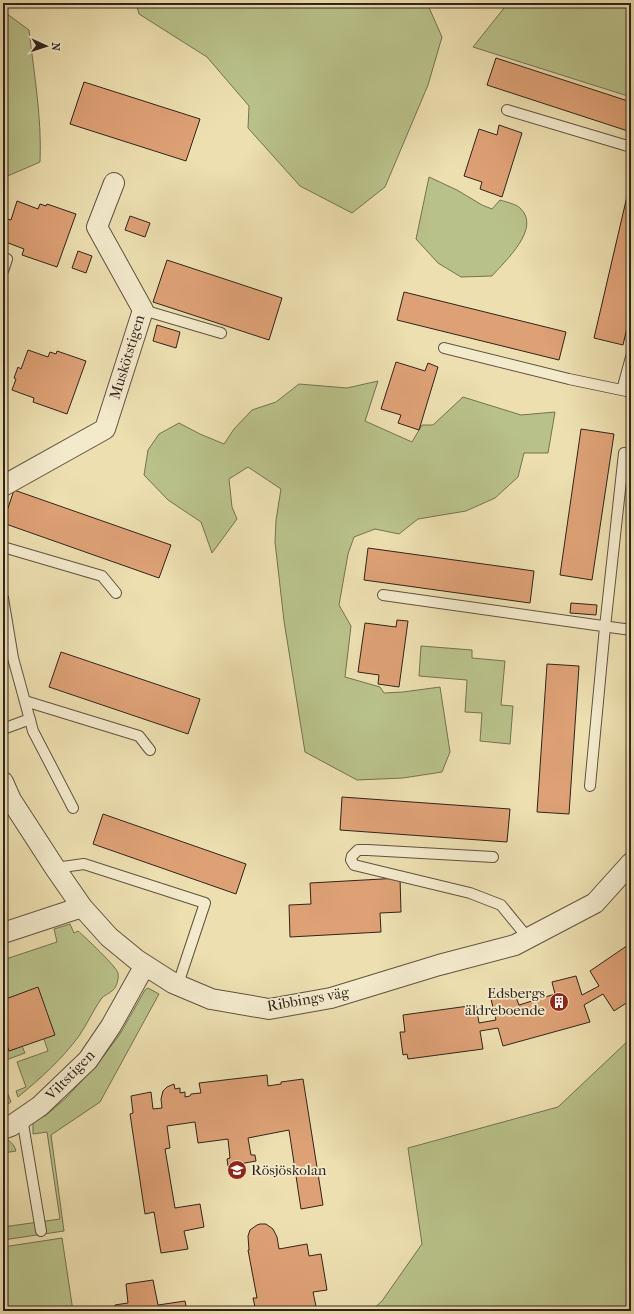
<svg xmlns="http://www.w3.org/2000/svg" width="634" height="1314" font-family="'IM FELL French Canon',serif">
<rect width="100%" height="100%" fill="#eddfb0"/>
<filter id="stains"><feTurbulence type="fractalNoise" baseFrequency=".005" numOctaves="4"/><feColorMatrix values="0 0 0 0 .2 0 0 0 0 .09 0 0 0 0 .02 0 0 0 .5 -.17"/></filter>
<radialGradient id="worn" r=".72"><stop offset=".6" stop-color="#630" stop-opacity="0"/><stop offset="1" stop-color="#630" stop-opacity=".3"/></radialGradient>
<!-- green -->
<path fill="#b9c18a" stroke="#747253" d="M136,3H427L442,37L428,85L385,187L352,213L300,186L248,128L249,106L207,57L139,14Z
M508,3H631V97L473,47Z
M3,11L29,30C34,74 42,118 40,162L3,178Z
M429,177L457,190L482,205L492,209L500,200C506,202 516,204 520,208C542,228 505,261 492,276L461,277L438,263L416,239Z
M378,381L365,421L412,442L422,425H433L463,397L521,415L555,412L548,453H524L518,477L495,498L466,511L418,519L399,534L375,529L354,537L348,554L339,605L351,626L345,677L380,687L384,693L403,692L440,687L450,752L442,772L403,778L357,780L305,752L284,621L275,542L276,520L281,489L248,467L229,479L232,507L237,519L212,553L201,522L168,500L144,475L148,450L159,434L179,423L200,434L224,444L234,429L252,410L276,402L299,384L347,388Z
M421,646L472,650V658L505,661L501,705L513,706L510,744L480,741L482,713L465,712L467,680L419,676Z
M70,924L74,933L78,931C85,937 116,966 118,973C119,978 117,987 113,990C109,994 104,995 101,999C93,1011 87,1024 79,1036C62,1059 40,1079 18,1097L16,1091L26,1087L17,1062L48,1051L44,1039L38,988L3,1000V960L57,942L54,929Z
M148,988L159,994L100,1102L51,1135L64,1231L3,1240V1227L60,1219L47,1132L33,1134V1123L36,1116H45L66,1098L103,1057L120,1034L145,990Z
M3,1034L9,1051L22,1046L25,1053L6,1060L3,1058Z
M631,1038V1311H371L382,1301L422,1244L408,1148L558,1107Z
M3,1081L11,1102L3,1107Z
M3,1139C10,1140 14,1144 16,1151L3,1153Z
M62,1238L73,1311H3V1247Z"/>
<!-- building -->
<path fill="#dea176" stroke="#30241c" d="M496,58L631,102V132L487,85Z
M84,82L200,119L186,161L70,124Z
M499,125L522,133L502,197L480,189L482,182L464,176L479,129L497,135Z
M628,192L631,193V310L623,345L594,338Z
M17,201L38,209L40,204L46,206L47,204L76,214L57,267L22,255L24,249L3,241L6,230L4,229L7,219L11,220Z
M130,216L150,223L145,237L125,230Z
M78,251L92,256L86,273L72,268Z
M167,260L282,298L269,340L153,302Z
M404,292L566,332L559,360L397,320Z
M157,325L180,332L176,348L153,341Z
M28,350L48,357L50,352L56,354L57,351L86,361L67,414L33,402L34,398L12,390L16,379L14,378L18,367L21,369Z
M396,362L425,371L428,363L438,367L419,430L398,423L401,415L381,409Z
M581,429L614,434L592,580L560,575Z
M14,490L171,545L159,578L3,523Z
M368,548L534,571L530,603L364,580Z
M571,603L597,605L596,615L570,613Z
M397,620L408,621L399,687L378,684L379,675L358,672L365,623L396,627Z
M61,652L200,699L188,734L49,687Z
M547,664L579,666L569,814L537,812Z
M342,797L510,809L507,842L340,830Z
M103,814L246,864L236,894L93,844Z
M400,878L401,912L380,913L381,932L290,937L289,905L311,904L310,883Z
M631,943V1000L614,1011L603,994L584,1005L590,1022L503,1046L498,1028L480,1031L483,1049L408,1059L407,1054L403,1055L400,1032H405L403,1015L476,1005L479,1023L496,1020L491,999L514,992L519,1005L555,994L552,982L576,976L582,995L599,986L590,971Z
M38,987L55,1035L9,1051L3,1034V1000Z
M267,1075L268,1086L281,1084V1082L303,1079L323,1205L301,1209L289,1130L248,1138L251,1155H255L256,1161L228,1166L227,1159L230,1158L228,1139L198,1143L195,1122L167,1126L170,1148L165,1149L175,1208L200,1204L204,1227L184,1231L188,1249L161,1253L154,1212L145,1214L130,1114L133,1113L131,1096L151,1092L153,1109L162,1108L161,1099L163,1091L167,1087L174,1084L175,1089L180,1088V1093L185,1092V1097L190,1096L191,1094L201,1093L199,1083Z
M260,1224H266L273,1229L277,1237L279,1249L307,1244L309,1256L321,1254L327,1290L313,1292L317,1311H256L253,1298H257L248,1250H249L248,1236L250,1230L257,1225Z
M153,1280L158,1305L185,1301L187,1311H116L115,1305L128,1303L126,1284Z"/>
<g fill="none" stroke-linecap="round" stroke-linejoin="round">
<!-- lane casing -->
<g stroke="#5f5341" stroke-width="12">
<path id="lane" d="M507,110L631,147
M3,271L7,259
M143,310L221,333
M444,348L569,379L631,392
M622,390L631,357
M3,547L102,576L116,593
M383,595L631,630
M3,598L13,658L33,731L73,808
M25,701L139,736L150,750
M3,729L30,719
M590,786L605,627L624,453
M493,857L368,850H358L352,856L351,860L354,865L470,893L501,905L528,938
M55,868L84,864L205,903L178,984
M22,1118L41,1231"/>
</g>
<!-- street casing -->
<g stroke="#5f5341" stroke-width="22">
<path id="street" d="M3,486L105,429L143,310L97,227L114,183
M3,782L11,800L55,868L82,907L109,937L137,960L173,983L211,999L269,1009L331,998L439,965L515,945L595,903L631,863
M3,933L82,907
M3,1129L11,1126L40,1106L88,1060L111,1026L145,965"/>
</g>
<!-- lane -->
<use href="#lane" stroke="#f3eacc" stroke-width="10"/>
<!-- street -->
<use href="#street" stroke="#f3eacc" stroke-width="20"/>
</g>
<!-- icons -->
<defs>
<g id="building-disc" transform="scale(1)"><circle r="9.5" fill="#8f2418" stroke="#f3eacc"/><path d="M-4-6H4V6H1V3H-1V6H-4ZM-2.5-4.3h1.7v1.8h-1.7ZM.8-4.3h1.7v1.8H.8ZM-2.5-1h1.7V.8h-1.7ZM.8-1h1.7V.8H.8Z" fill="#fff"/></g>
<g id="school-disc" transform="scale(1)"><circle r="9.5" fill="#8f2418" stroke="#f3eacc"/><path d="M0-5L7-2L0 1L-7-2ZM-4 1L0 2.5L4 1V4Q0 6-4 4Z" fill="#fff"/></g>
</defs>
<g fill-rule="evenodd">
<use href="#building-disc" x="559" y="1002"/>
<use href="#school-disc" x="237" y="1170"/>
</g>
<g text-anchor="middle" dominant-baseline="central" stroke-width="3.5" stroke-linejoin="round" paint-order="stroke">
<!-- street labels -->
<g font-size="15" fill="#30241c" stroke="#f3eacc">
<text transform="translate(127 357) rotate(-73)">Muskötstigen</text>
<text transform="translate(308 999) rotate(-10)">Ribbings väg</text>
<text transform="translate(70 1075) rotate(-46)">Viltstigen</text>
</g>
<!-- poi labels -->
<g font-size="15" fill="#30241c" stroke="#f3eacc" text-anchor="end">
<text x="545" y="993">Edsbergs<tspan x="545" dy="17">äldreboende</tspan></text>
<text x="251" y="1170" text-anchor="start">Rösjöskolan</text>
</g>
</g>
<!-- margin -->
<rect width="634" height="1314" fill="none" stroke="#eddfb0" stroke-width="16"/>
<rect x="4" y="4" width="626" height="1306" fill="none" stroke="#30241c" stroke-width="2"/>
<rect x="8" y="8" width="618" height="1298" fill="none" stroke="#30241c"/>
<!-- north arrow -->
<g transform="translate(46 46) rotate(93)" stroke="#f3eacc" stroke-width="3" paint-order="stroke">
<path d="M0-3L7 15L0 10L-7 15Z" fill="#30241c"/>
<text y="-6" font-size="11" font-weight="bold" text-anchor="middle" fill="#30241c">N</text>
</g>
<rect width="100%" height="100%" filter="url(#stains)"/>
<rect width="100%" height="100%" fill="url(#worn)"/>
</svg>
